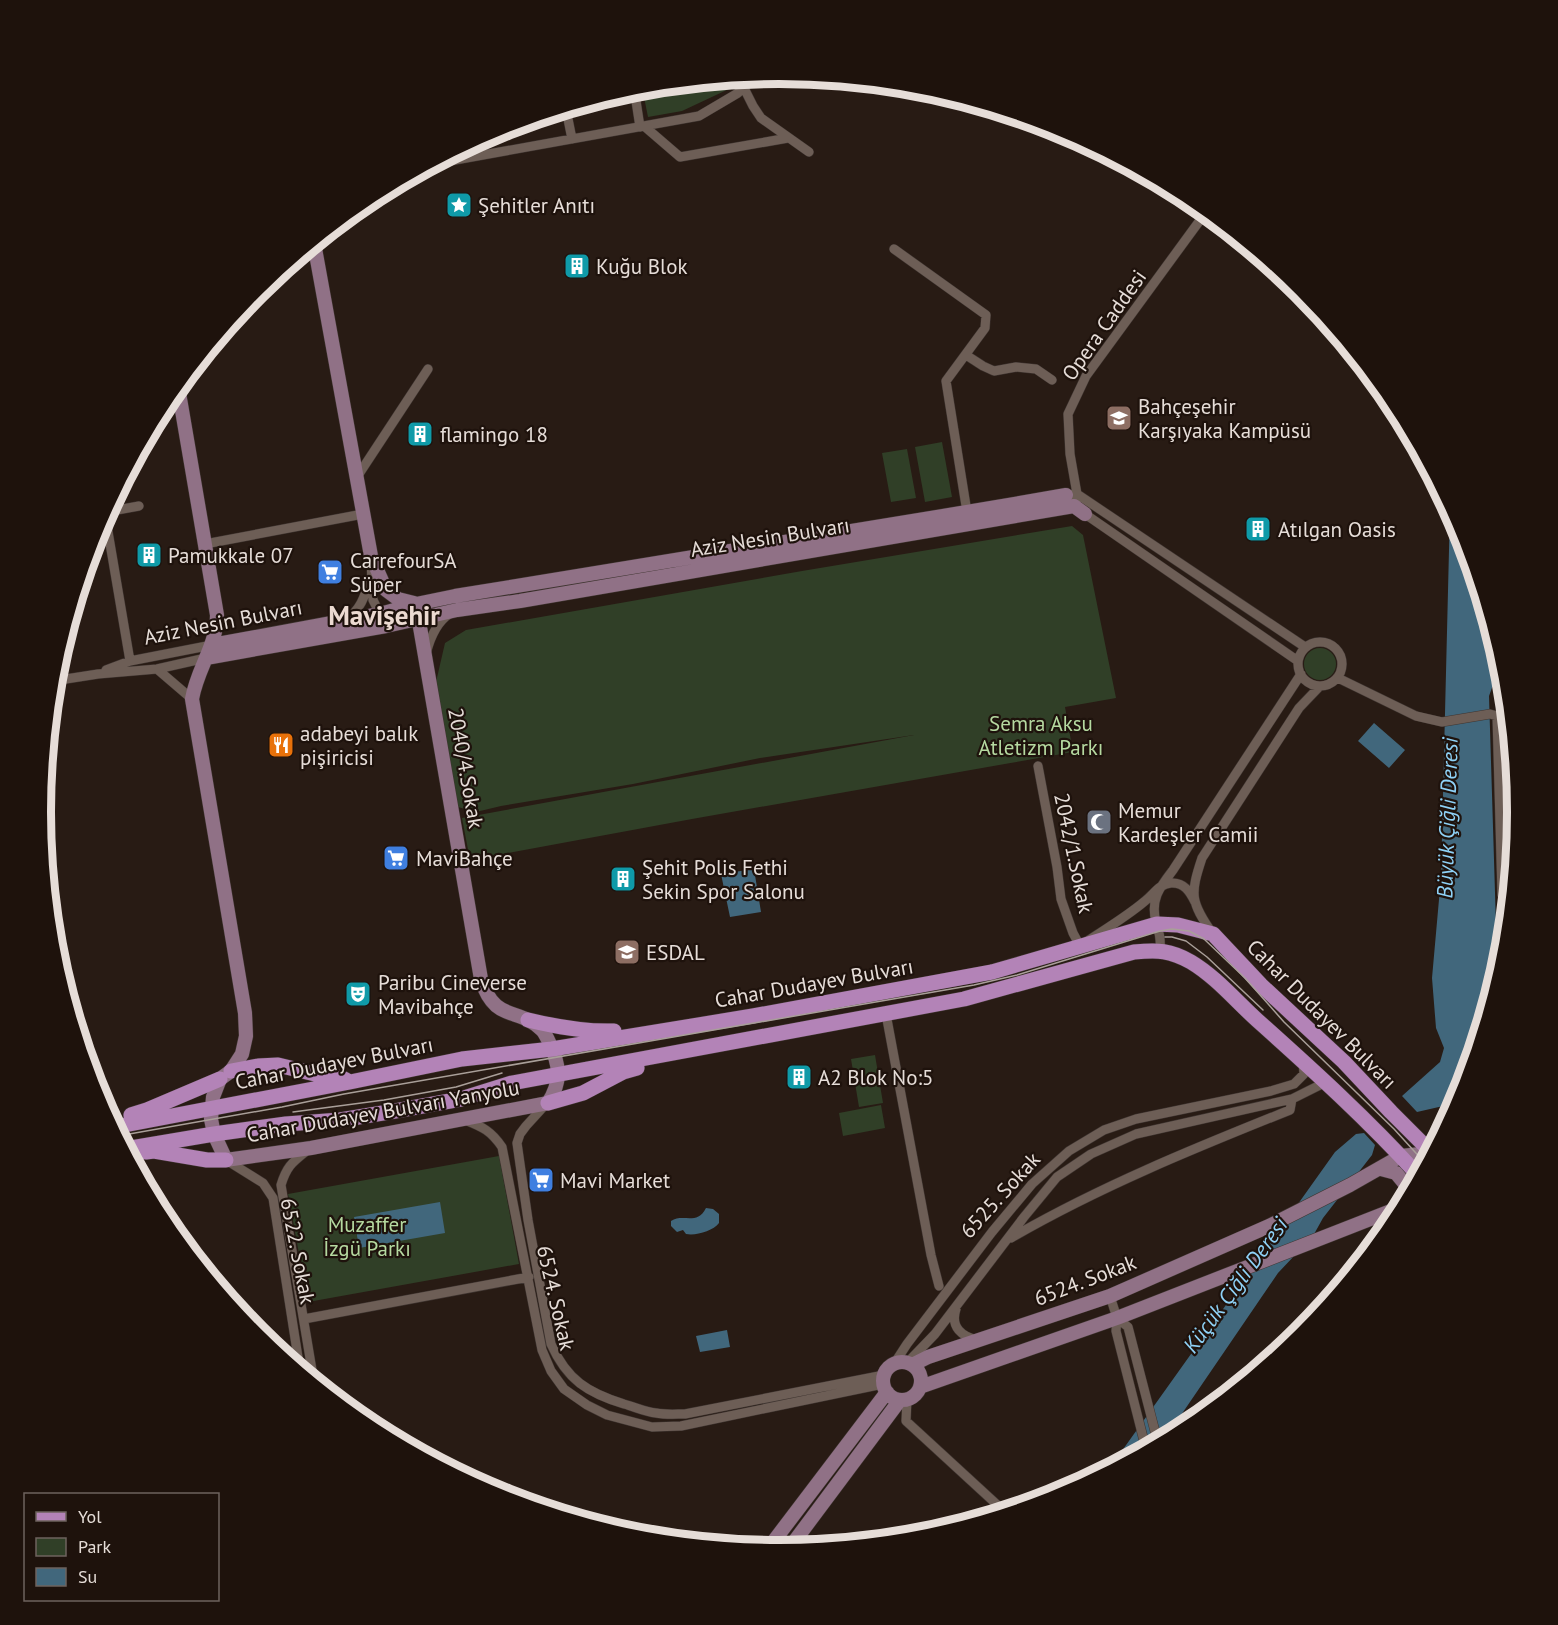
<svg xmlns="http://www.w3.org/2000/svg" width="1558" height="1625" font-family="'PT Sans',sans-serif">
<rect width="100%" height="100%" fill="#281b14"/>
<!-- green -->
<path fill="#303f27" d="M744,77L731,88L682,111L648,117L642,87Z
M942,442L952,497L925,502L915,447Z
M907,449L916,498L891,502L882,453Z
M1072,526L1083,535L1116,698L1065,707L1073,752L692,819L470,860L462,818L914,735L760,758L633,784L501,806L476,812L458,807L436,682L445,643L466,630L802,571Z
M1304 664a16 16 0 1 1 32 0a16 16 0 1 1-32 0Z
M875,1055L883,1103L859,1107L851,1059Z
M881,1105L885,1128L843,1136L839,1113Z
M499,1156L519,1264L308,1302L288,1194Z"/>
<!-- water -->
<path fill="#41677c" d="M1450,509L1461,530L1499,655L1498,671L1489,696L1497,958L1503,955L1461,1095L1456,1105L1452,1104L1417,1112L1402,1096L1440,1062L1444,1048L1436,1028L1432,978L1441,877Z
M1374,723L1405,750L1389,768L1358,741Z
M754,869L761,912L730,917L721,874Z
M1364,1133L1375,1145L1372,1155L1323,1218L1313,1236L1278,1273L1164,1440L1109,1469L1335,1152L1356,1134Z
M440,1202L445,1233L359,1248L354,1217Z
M706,1208L713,1209L719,1214V1223C713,1231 696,1236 686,1234L683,1230L677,1232L671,1226V1221C683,1213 697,1226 706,1208Z
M727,1330L730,1347L700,1352L696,1336Z"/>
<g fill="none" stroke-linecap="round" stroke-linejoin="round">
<!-- street casing -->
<g stroke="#3f3531" stroke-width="10">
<path id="street" d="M634,88L640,127
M744,88L753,106L761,118L809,152
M566,109L572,139
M644,126L680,157L788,138
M433,164L699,116L738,93L757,76
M894,249L986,315L985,328L946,381L967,512
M966,355L983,366L994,371L1016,367L1036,369L1052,380
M357,477L428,369
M1066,495L1077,494L1070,454L1068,414L1086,376L1206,212
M1076,500L1077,494L1305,647
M106,512L139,506
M105,514L130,661
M1085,514L1298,661
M205,544L363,514
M371,562L373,600L382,618
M346,619C360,611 365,596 369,581
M1298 664a22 22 0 1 1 44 0a22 22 0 1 1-44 0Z
M426,654C430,638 437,621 451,613
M157,669L192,699
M106,670L130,661L212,645
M1338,678L1416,716L1442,722L1490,714L1497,716L1508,713
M53,681L98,674L157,669L206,658
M1497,716L1502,895L1509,900
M1038,766L1057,867L1061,899L1073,933L1080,946C1102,931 1125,918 1145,901C1154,894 1159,884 1171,883C1184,882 1190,892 1195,902
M1213,934C1190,902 1190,894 1202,858L1299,708L1320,686
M1160,950C1161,939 1159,932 1156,922C1150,899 1160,887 1173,870L1301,674
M886,1014L931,1255L939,1286
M547,1103L526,1126L520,1134L517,1143L528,1220L551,1344C567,1380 588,1393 624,1404C635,1407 646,1412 656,1413C666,1415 676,1414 685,1414L884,1375
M465,1120C483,1127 491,1131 502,1147L542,1350L551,1371L564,1389L587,1405L607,1415L652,1427L681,1426L883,1384
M309,1149C293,1162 287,1165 281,1185L314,1382
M226,1160L263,1183L273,1198L300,1370
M1011,1238C1099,1187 1195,1148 1290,1110L1292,1099
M1110,1296L1117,1318L1116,1331L1146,1449
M956,1309C950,1327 962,1337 978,1340
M1117,1318L1128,1327L1158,1443
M304,1319L529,1277
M907,1363L935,1334L1024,1217L1057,1177L1091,1154L1136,1134L1292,1099L1326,1082
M894,1364L907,1344L992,1232L1032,1184L1069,1151L1104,1130L1136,1119L1271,1091L1294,1084L1304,1074L1303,1062
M907,1399L906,1421L1005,1512"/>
</g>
<!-- secondary casing -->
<g stroke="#3f3531" stroke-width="15">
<path id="secondary" d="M314,243L371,556L386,590L398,599L414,603
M178,387L217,615C217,645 197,669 192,699L245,1013L246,1036L242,1054L231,1071L220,1079L213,1097L211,1119L214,1134L226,1160L311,1148L548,1103C562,1081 560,1065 549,1042C547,1038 545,1033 542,1030C518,1006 495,1024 481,979L416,604
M212,645L380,614L416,604L455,596L967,512L1066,495
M206,658L386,626L457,610L520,601L1074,506L1085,514
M1381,1169L1396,1173L1410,1190
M883 1381a19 19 0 1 1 38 0a19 19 0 1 1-38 0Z
M912,1365L928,1357L1110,1296L1269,1226L1350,1185L1401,1156L1430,1153
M920,1387L1117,1318L1401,1207
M767,1550L887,1392
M788,1550L900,1400"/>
</g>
<!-- primary casing -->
<g stroke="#3f3531" stroke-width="16">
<path id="primary" d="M528,1020C557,1027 584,1032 614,1031
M231,1071L258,1066L278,1065L315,1074L342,1078L346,1080
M548,1103L583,1093L623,1072L637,1068
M131,1115L147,1110L220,1079
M114,1127L350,1082L462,1059L552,1049L753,1016L992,972L1157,924L1178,925L1213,934L1261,985L1344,1062L1391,1112L1431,1152
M125,1149L214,1134L286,1124L340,1120L395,1111L461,1099L512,1083L964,999L1134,952C1158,950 1170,950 1191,962C1216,977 1236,1001 1257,1020C1313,1070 1368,1120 1418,1175
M146,1152L154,1151L207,1160H226"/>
</g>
<!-- street -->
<use href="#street" stroke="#6d5e56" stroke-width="9"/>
<!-- secondary -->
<use href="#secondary" stroke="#907186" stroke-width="14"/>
<!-- primary -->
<use href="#primary" stroke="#b383b7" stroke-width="15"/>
<!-- tram -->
<path stroke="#a99f99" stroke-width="1.5" d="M1165,937H1172L1186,941L1207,957L1263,1010
M293,1112L384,1100L456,1087L502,1073
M118,1136L282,1107L344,1094L974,985L1017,975L1160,931L1172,929L1189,931L1204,939L1245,978L1284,1022L1394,1129L1425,1163"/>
</g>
<!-- icons -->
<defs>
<g id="sight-square" transform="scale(1.35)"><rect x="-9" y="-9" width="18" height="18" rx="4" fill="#0f9aa8" stroke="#1e120c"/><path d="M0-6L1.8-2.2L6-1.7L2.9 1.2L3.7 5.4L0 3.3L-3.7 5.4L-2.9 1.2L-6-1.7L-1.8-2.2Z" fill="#fff"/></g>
<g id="building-square" transform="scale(1.35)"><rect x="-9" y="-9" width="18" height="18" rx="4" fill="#0f9aa8" stroke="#1e120c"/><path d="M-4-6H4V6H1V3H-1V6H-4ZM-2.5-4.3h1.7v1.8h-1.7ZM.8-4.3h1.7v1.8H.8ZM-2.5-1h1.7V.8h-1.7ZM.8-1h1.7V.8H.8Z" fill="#fff"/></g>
<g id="school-square" transform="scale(1.35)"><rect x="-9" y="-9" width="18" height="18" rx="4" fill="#8d6e63" stroke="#1e120c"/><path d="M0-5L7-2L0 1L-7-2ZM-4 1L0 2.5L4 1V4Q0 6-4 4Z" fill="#fff"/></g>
<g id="supermarket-square" transform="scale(1.35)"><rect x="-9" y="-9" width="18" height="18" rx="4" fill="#3f7fe0" stroke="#1e120c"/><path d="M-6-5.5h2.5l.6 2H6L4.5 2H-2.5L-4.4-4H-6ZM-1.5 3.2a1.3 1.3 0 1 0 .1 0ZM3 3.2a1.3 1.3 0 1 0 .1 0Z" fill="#fff"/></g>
<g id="restaurant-square" transform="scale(1.35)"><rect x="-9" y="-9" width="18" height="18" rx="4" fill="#e8710a" stroke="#1e120c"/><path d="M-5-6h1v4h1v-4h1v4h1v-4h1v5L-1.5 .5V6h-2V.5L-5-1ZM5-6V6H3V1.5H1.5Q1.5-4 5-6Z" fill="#fff"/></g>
<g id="mosque-square" transform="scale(1.35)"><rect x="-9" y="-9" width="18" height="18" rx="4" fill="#6b7280" stroke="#1e120c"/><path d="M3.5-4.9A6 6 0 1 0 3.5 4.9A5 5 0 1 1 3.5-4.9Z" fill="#fff"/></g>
<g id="theatre-square" transform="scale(1.35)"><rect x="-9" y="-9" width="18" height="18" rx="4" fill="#0f9aa8" stroke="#1e120c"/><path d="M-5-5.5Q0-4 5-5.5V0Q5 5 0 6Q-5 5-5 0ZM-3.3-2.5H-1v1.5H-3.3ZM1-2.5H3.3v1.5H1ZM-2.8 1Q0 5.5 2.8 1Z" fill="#fff"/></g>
</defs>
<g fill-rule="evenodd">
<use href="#sight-square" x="459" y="205"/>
<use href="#building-square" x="577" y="266"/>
<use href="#school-square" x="1119" y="418"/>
<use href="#building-square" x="420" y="434"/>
<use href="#building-square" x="1258" y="529"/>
<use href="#building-square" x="149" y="555"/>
<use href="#supermarket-square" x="330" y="572"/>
<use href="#restaurant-square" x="281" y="745"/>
<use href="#mosque-square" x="1099" y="822"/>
<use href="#supermarket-square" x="396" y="858"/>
<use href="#building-square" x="623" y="879"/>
<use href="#school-square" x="627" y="952"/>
<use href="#theatre-square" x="358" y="994"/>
<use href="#building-square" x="799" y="1077"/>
<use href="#supermarket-square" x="541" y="1180"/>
</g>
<g text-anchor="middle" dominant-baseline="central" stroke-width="4.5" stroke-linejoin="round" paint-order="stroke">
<!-- poi labels -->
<g font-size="21" fill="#e6ddd8" stroke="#1e120c" text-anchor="start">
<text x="478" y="205">Şehitler Anıtı</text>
<text x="596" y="266">Kuğu Blok</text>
<text x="1138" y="406">Bahçeşehir<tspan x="1138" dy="24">Karşıyaka Kampüsü</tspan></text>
<text x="440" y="434">flamingo 18</text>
<text x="1278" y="529">Atılgan Oasis</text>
<text x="168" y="555">Pamukkale 07</text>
<text x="350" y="560">CarrefourSA<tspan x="350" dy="24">Süper</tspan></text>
<text x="300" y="733">adabeyi balık<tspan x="300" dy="24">pişiricisi</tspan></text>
<text x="1118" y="810">Memur<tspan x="1118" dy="24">Kardeşler Camii</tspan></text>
<text x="416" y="858">MaviBahçe</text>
<text x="642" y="867">Şehit Polis Fethi<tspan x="642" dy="24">Sekin Spor Salonu</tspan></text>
<text x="646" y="952">ESDAL</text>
<text x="378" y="982">Paribu Cineverse<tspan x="378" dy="24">Mavibahçe</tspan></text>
<text x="818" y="1077">A2 Blok No:5</text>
<text x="560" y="1180">Mavi Market</text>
</g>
<!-- street labels -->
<g font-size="21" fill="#e6ddd8" stroke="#1e120c">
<text transform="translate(1104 325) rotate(-55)">Opera Caddesi</text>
<text transform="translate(770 537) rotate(-9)">Aziz Nesin Bulvarı</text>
<text transform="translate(223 622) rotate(-11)">Aziz Nesin Bulvarı</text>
<text transform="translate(466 768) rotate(80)">2040/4.Sokak</text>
<text transform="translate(1074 853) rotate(78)">2042/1.Sokak</text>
<text transform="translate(814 983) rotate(-10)">Cahar Dudayev Bulvarı</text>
<text transform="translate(1322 1014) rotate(45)">Cahar Dudayev Bulvarı</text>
<text transform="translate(334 1063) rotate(-11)">Cahar Dudayev Bulvarı</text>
<text transform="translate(383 1111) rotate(-10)">Cahar Dudayev Bulvarı Yanyolu</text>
<text transform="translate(1000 1195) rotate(-48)">6525. Sokak</text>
<text transform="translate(298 1251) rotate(79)">6522. Sokak</text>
<text transform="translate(1085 1280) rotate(-21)">6524. Sokak</text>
<text transform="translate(556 1298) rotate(77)">6524. Sokak</text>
</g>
<!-- park labels -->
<g font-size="21" fill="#b5d9a0" stroke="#1e120c">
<text x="1041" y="723">Semra Aksu<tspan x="1041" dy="24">Atletizm Parkı</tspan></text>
<text x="367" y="1224">Muzaffer<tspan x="367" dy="24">İzgü Parkı</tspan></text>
</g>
<!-- water labels -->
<g font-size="22" font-style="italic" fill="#8fd2f7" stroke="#1e120c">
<text transform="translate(1447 818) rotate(-88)">Büyük Çiğli Deresi</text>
<text transform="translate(1235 1285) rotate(-54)">Küçük Çiğli Deresi</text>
</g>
<!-- district labels -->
<g font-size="27" font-weight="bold" fill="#ecdad1" stroke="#1e120c">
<text x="384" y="615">Mavişehir</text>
</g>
</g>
<!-- crop -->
<path d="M0 0H1558V1625H0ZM51 812a728 728 0 1 1 1456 0a728 728 0 1 1-1456 0Z" fill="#1e120c" fill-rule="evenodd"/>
<path fill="none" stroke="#e6ddd8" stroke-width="8" d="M51 812a728 728 0 1 1 1456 0a728 728 0 1 1-1456 0Z"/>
<!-- legend -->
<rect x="24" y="1493" width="195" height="108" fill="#1e120c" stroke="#6e635e" stroke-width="1.5"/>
<rect x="36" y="1512" width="30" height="9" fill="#b383b7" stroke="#6e635e" stroke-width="1.5"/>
<text x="78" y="1523" font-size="18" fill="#e6ddd8">Yol</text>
<rect x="36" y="1538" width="30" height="18" fill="#303f27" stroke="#6e635e" stroke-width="1.5"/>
<text x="78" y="1553" font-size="18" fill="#e6ddd8">Park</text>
<rect x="36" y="1568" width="30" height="18" fill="#41677c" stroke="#6e635e" stroke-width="1.5"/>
<text x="78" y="1583" font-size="18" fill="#e6ddd8">Su</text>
</svg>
